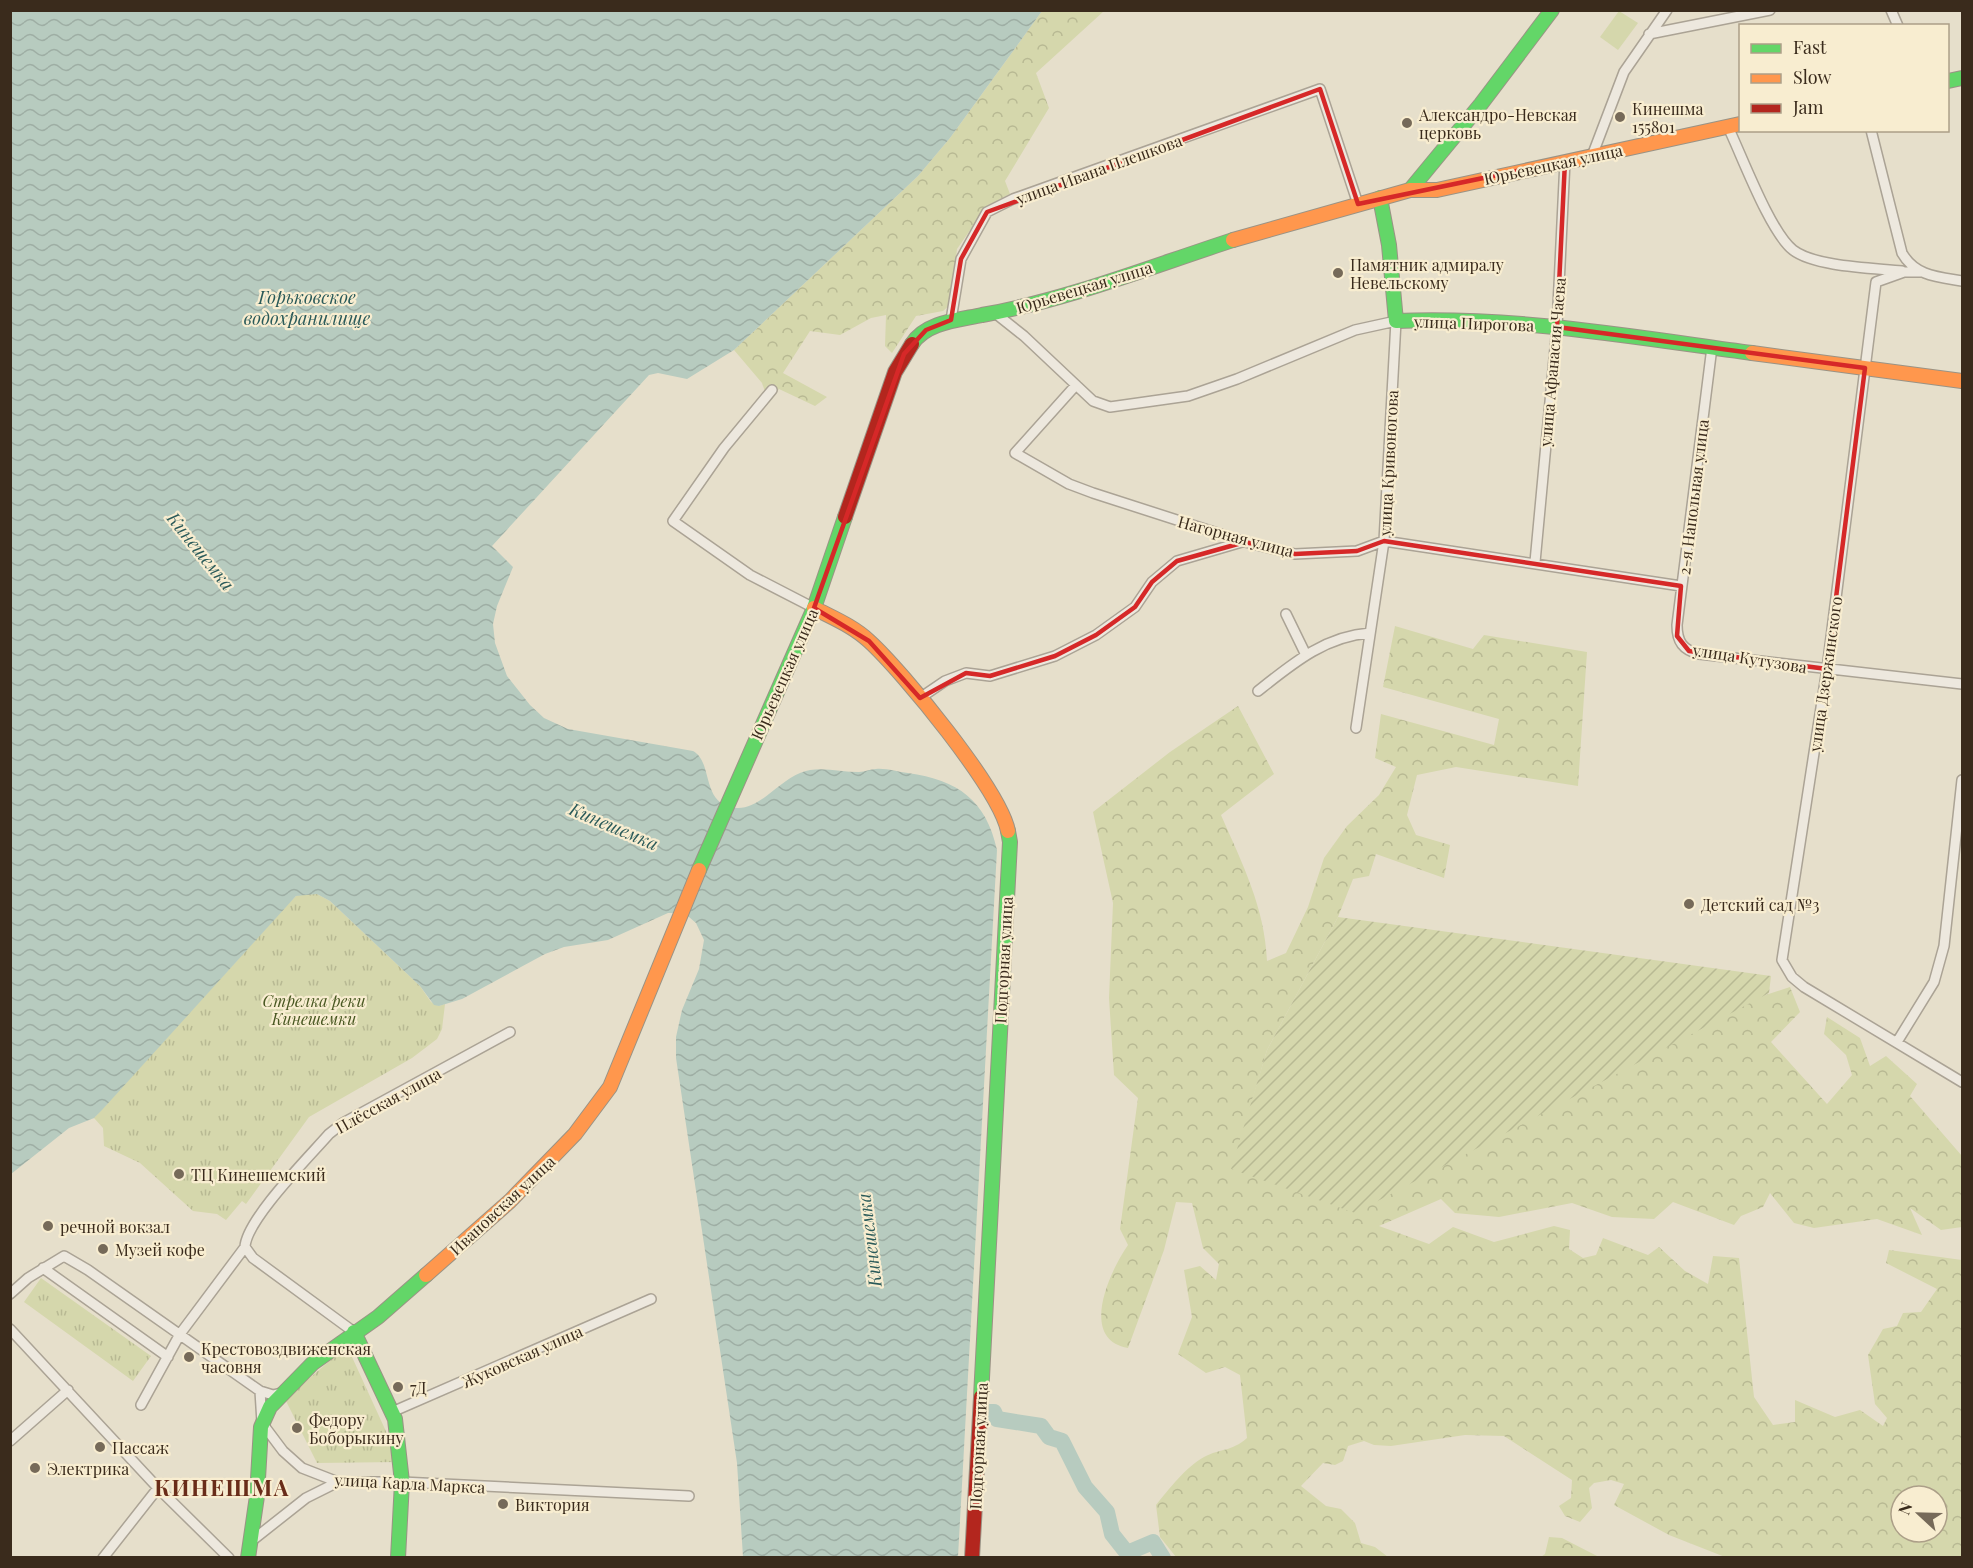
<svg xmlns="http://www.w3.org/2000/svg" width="1973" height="1568" font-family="'Playfair Display',serif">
<defs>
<pattern id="forest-crowns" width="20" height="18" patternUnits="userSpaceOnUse" patternTransform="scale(1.5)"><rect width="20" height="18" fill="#d5d7ac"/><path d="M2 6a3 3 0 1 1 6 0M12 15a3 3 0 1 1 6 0" fill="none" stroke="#b8b993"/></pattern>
<pattern id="park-tufts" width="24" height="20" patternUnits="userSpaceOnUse" patternTransform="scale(1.5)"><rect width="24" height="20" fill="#d5d7ac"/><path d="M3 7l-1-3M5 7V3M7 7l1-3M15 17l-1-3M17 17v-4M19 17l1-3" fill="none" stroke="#b8b993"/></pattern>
<pattern id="garden-furrows" width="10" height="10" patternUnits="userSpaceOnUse" patternTransform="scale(1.5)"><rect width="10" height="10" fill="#d5d7ac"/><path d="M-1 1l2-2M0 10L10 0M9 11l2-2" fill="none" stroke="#b8b993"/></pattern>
<pattern id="water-waves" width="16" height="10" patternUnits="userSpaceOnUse" patternTransform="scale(1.5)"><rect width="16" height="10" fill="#b7cbbf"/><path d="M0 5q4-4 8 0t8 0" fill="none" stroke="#9eaea4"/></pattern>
</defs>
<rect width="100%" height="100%" fill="#e6dfcb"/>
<!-- grass -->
<path fill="#d5d7ac" d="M1619,11L1638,23L1618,50L1600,37Z"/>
<!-- forest -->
<path fill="url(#forest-crowns)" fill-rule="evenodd" d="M1042,11H1104L1036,73L1049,108L1005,181L1010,194L987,206L957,249L951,304L943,311L916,316L892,353L885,346L886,315L871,318L840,335L810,331L783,373L827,397L815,406L779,389L769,403L762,383L734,350L918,176L950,138Z
M1395,626L1473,649L1484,635L1587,652L1578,786L1456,767L1417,775L1407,815L1416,835L1450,845L1444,878L1376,854L1369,876L1353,879L1338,917L1267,1050L1232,1169L1790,987L1800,1012L1771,1042L1827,1104L1852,1075L1846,1055L1824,1034L1827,1017L1860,1038L1870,1066L1886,1056L1917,1084L1910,1096L1962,1156V1227L1941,1230L1910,1208L1922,1235L1877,1219L1814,1228L1794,1223L1770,1193L1763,1207L1741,1216L1734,1225L1673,1202L1654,1219L1612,1217L1572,1203L1499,1217L1455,1213L1441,1199L1379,1226L1429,1244L1453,1227L1494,1242L1554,1226L1570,1230L1569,1249L1583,1258L1596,1255L1603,1238L1648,1255L1659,1247L1685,1271L1708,1284L1713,1256L1739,1258L1754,1397L1773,1425L1795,1422V1400L1835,1417L1860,1410L1883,1426L1887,1418L1875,1404L1868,1355L1883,1329L1897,1326L1903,1313L1921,1312L1937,1289L1886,1263L1889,1250L1962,1260V1557H1725L1669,1535L1614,1505L1624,1484L1611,1480L1594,1483L1589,1488L1592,1508L1580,1522L1565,1516L1559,1506L1571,1498L1572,1480L1504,1436L1465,1435L1391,1446L1374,1445L1364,1441L1348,1446L1343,1461L1335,1465L1323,1463L1301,1486L1326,1506L1341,1509L1355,1523L1361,1543L1375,1547L1388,1557H1176L1160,1537L1156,1505C1169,1489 1186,1467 1204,1457C1221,1448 1231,1452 1247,1438L1240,1375L1225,1367L1206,1373L1178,1354L1192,1317L1184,1270L1200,1266L1216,1280L1219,1264L1203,1248L1192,1203L1176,1202L1164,1250L1128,1348C1078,1339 1110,1271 1128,1245L1120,1229L1138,1098L1114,1075L1109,998L1113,903L1093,812L1170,752L1238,706L1274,774L1221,815C1242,863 1265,908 1267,961L1286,953L1308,907L1324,858L1347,826L1379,795L1396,767L1375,758L1381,714L1494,745L1499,719L1383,687ZM1901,1496H1937V1532H1901Z
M1549,1537L1562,1538L1599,1557H1541L1545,1554Z"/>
<!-- park -->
<path fill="url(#park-tufts)" d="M306,893L317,894L330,901L420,986L431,1002L439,1006L445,1004L442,1029L437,1039L412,1058L309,1117L246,1204L242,1201L226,1220L217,1214L193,1211L140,1163L104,1146L103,1128L94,1118L289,903L296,896Z
M41,1278L151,1356L133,1381L24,1302Z
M347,1346L400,1462L317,1463L285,1399Z"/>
<!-- garden -->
<path fill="url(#garden-furrows)" d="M1338,917L1771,976L1769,993L1355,1213L1231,1169L1267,1050Z"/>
<!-- water -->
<path fill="url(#water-waves)" d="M11,11H1042L950,138L918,176L734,350L687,379L658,373L649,375L492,546L513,567L497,606L493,624L495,643L507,676L530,705L544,718L568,729L693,751C714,762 700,806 737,808C760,809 779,781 800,773C818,765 839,772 859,772C865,772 870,769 876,769C886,768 898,772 908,773C958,780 986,800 997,850L958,1557H743L737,1463L676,1058V1037L682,1010L699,969L704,940L696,923L689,917L678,913H668L608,940L564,947L545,954L462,999L439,1006L434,1005L420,986L330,901L317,894L296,896L102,1110L94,1118L69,1128L11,1174Z"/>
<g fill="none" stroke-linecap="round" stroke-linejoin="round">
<!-- river -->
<path stroke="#b7cbbf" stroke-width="16" d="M988,1412H994L997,1419L1041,1426L1049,1437L1062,1441L1085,1487L1107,1512L1112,1534L1127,1553L1153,1542L1163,1558"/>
<!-- street casing -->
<g stroke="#aba395" stroke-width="12">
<path id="street" d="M1891,10L1898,26
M1649,34L1770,10
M1728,127C1742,156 1770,232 1793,250C1815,267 1874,268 1902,271
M1871,130L1902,253C1915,276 1938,277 1962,281
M1592,156L1624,72L1667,10
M1920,272H1904L1876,282L1827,669L1782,960L1792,977L1804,987L1962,1082
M995,313L1024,336L1093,401L1110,407L1188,396L1237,379L1355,330L1396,321L1384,541L1356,728
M951,320L961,259L987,212L1013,199L1320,89L1358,204
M1712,347L1677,625C1677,642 1683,650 1699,654L1962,684
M1076,385L1015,453L1069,484L1093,493L1245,542L1295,554L1357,551L1384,541L1681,586
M772,390L724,448L673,521L750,575L814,608
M1535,562L1557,327L1565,161
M1286,614L1305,653
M1258,691C1292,664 1325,636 1370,633
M920,698L945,681L966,673L990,676L1055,656L1096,635L1135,607L1152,582L1177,561L1242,542
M1897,1042L1934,982L1944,946L1962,780
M245,1247C246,1220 309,1157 329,1134L343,1123L510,1032
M245,1247L253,1258L354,1332
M43,1268L168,1357
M10,1294L28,1278L64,1256L88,1270L260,1391L273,1395L281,1393
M10,1329L158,1488L229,1558
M260,1391L262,1423L283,1451L302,1468L338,1482H402L689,1496
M141,1405L180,1334L245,1247
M392,1412L651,1299
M10,1441L68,1390
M249,1543L306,1498L338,1482
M103,1558L158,1488"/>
</g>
<!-- fast casing -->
<g stroke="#9a9385" stroke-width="16">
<path id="fast" d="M1948,81L1962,78
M1410,190L1481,104L1552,10
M1380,198L1389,245L1396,321C1516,316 1634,337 1752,353
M912,344C926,322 959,320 982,315C1067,300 1150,267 1233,240
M699,870L814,608L845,517
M354,1332L395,1419L402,1482L398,1558
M981,1397L1010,842L1008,831
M248,1558L257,1496L261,1427L270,1407L313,1363L378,1317L426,1275"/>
</g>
<!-- slow casing -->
<g stroke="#9a9385" stroke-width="16">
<path id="slow" d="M1233,240L1410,190H1437L1740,124
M1752,353L1962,381
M814,608C833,618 853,626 869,641C903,672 1000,790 1008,831
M426,1275L510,1201L575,1134L610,1087L699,870"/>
</g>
<!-- jam casing -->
<g stroke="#9a9385" stroke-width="16">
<path id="jam" d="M845,517L895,372L912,344
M972,1558L981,1397"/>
</g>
<!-- street -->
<use href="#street" stroke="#ede8de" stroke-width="9"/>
<!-- fast -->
<use href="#fast" stroke="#63d668" stroke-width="14"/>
<!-- slow -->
<use href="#slow" stroke="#ff974d" stroke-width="14"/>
<!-- jam -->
<use href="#jam" stroke="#b3261e" stroke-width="14"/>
</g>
<!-- marked area -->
<path fill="none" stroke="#d62828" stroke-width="4.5" stroke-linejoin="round" d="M1320,89L1358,204L1565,161L1557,327L1865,368L1827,669L1689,651L1677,636L1681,586L1384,541L1357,551L1295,554L1245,542L1177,561L1152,582L1135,607L1096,635L1055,656L990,676L966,673L920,698L869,641L814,608L904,354L926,330L951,320L961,259L987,212Z"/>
<!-- markers -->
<g fill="#766a59" stroke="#f8edd0" stroke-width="2">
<circle cx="1620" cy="117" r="6"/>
<circle cx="1407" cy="123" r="6"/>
<circle cx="1338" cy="273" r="6"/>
<circle cx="1689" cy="904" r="6"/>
<circle cx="179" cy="1174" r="6"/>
<circle cx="48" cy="1226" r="6"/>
<circle cx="103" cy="1249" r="6"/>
<circle cx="189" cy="1357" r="6"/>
<circle cx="398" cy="1387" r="6"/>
<circle cx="297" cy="1428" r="6"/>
<circle cx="100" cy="1447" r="6"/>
<circle cx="35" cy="1468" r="6"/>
<circle cx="503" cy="1504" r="6"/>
</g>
<g text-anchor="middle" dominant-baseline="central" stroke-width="4.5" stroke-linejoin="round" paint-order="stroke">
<!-- poi labels -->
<g font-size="16" fill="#3a2b1c" stroke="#f8edd0" text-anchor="start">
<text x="1632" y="108">Кинешма<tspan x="1632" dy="18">155801</tspan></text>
<text x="1419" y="114">Александро-Невская<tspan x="1419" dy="18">церковь</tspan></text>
<text x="1350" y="264">Памятник адмиралу<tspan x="1350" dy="18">Невельскому</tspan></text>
<text x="1701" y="904">Детский сад №3</text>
<text x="191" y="1174">ТЦ Кинешемский</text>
<text x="60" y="1226">речной вокзал</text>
<text x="115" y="1249">Музей кофе</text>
<text x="201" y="1348">Крестовоздвиженская<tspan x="201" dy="18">часовня</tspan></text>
<text x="410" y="1387">7Д</text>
<text x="309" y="1419">Федору<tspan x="309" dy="18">Боборыкину</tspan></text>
<text x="112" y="1447">Пассаж</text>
<text x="47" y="1468">Электрика</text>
<text x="515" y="1504">Виктория</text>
</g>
<!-- street labels -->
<g font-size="16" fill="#3a2b1c" stroke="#f8edd0">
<text transform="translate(1553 164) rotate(-12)">Юрьевецкая улица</text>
<text transform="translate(1099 169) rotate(-20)">улица Ивана Плешкова</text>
<text transform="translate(1084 287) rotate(-17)">Юрьевецкая улица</text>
<text transform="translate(1474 323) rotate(2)">улица Пирогова</text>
<text transform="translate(1552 362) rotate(-85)">улица Афанасия Чаева</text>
<text transform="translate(1388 463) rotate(-87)">улица Кривоногова</text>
<text transform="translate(1693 497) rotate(-83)">2-я Напольная улица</text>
<text transform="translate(1236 536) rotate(15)">Нагорная улица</text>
<text transform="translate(1750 658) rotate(9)">улица Кутузова</text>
<text transform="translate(784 674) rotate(-66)">Юрьевецкая улица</text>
<text transform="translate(1825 674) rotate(-82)">улица Дзержинского</text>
<text transform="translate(1003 960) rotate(-87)">Подгорная улица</text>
<text transform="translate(388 1100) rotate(-29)">Плёсская улица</text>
<text transform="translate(502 1205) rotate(-43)">Ивановская улица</text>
<text transform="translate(522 1356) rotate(-24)">Жуковская улица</text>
<text transform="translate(978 1446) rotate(-87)">Подгорная улица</text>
<text transform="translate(410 1483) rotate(3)">улица Карла Маркса</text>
</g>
<!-- park labels -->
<g font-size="16" font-style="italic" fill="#485721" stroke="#f8edd0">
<text x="314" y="1000">Стрелка реки<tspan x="314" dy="18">Кинешемки</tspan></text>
</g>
<!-- water labels -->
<g font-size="18" font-style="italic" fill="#2a5a59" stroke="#f8edd0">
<text x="307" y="297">Горьковское<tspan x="307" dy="21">водохранилище</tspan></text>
<text transform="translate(201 551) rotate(51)">Кинешемка</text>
<text transform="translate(614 826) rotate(23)">Кинешемка</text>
<text transform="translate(869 1240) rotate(-97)">Кинешемка</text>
</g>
<!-- district labels -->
<g font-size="22" font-weight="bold" letter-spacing="1.5" fill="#692c19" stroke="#f8edd0">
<text x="222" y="1487">КИНЕШМА</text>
</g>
</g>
<!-- border -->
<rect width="1973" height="1568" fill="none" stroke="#3a2b1c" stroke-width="24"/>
<!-- legend -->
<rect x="1739" y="24" width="210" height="108" fill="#f8edd0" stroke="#ac9f88" stroke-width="1.5"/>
<rect x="1751" y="44" width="30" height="9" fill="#63d668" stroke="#ac9f88" stroke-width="1.5"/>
<text x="1793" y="54" font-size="18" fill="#3a2b1c">Fast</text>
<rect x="1751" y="74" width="30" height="9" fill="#ff974d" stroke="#ac9f88" stroke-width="1.5"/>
<text x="1793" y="84" font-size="18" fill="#3a2b1c">Slow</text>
<rect x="1751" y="104" width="30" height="9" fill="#b3261e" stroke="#ac9f88" stroke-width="1.5"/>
<text x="1793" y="114" font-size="18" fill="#3a2b1c">Jam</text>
<!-- north arrow -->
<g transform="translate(1919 1514) rotate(292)"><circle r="28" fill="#f8edd0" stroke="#ac9f88" stroke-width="1.5"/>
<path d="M0-4.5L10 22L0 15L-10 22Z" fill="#766a59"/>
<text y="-9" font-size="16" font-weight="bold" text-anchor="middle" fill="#3a2b1c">N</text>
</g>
</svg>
